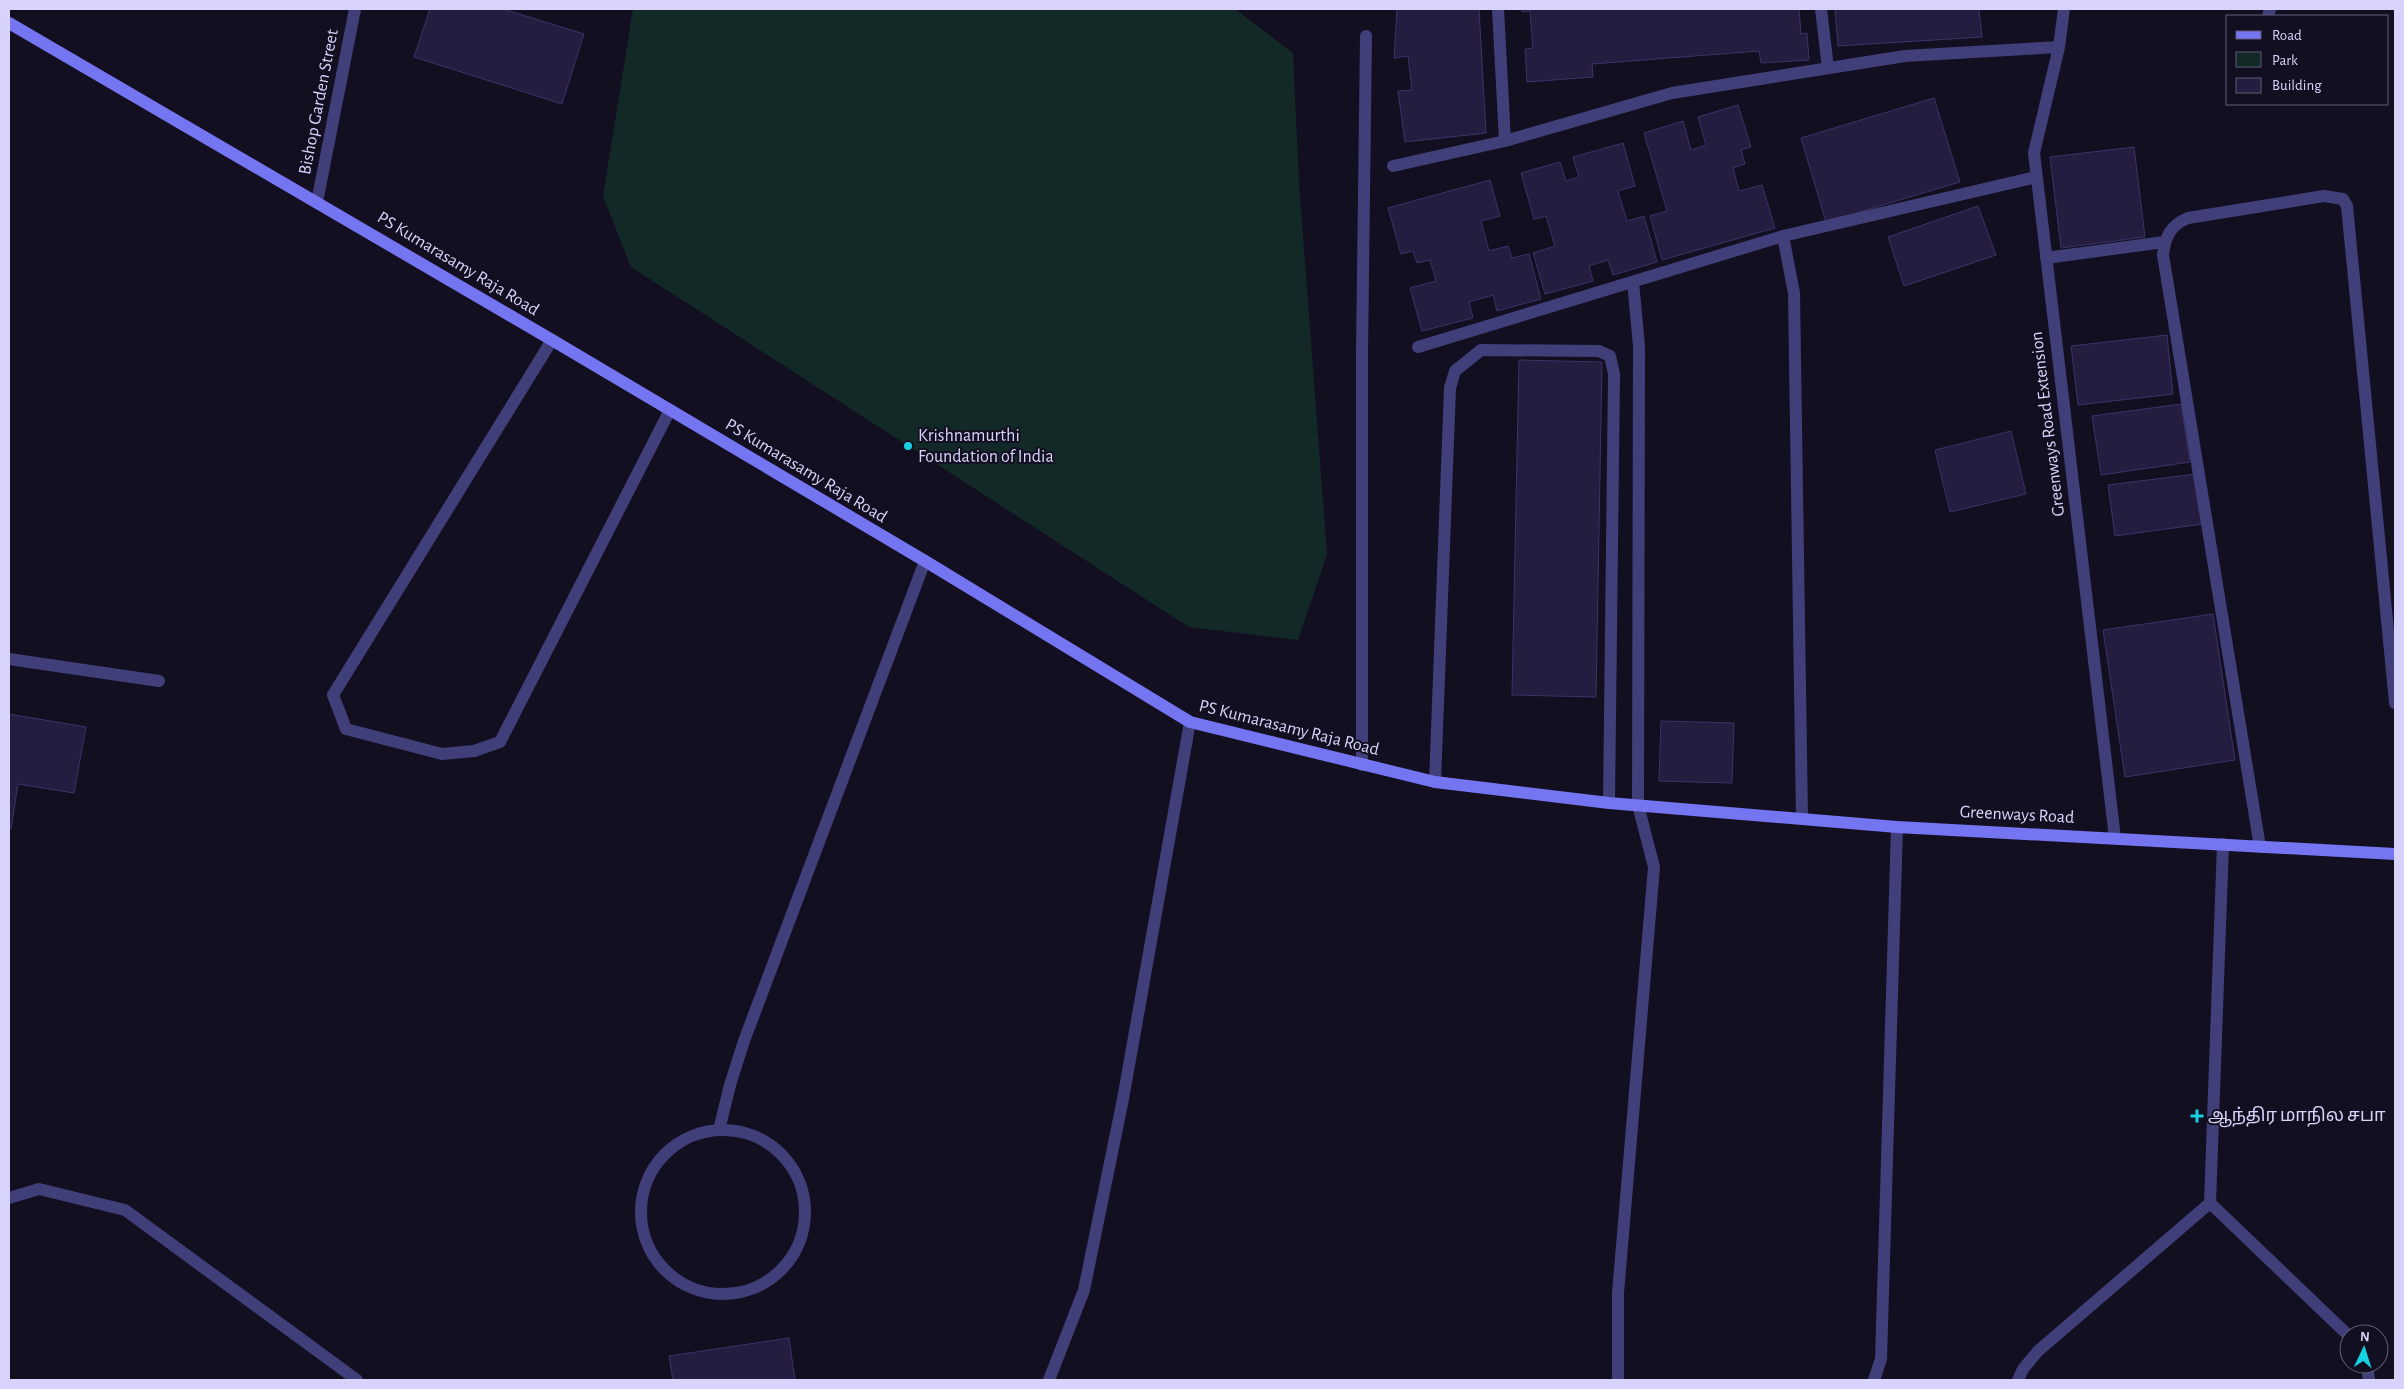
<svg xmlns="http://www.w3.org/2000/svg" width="2404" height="1389" font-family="'Alegreya Sans','Noto Sans Tamil',sans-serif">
<rect width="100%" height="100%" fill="#120f20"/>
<!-- green -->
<path fill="#132928" d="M633,9H1235L1293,53L1299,183L1327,554L1298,640L1189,627L631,267L603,196Z"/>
<!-- building -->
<path fill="#241d3f" stroke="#3c3269" d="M430,9H503L584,34L562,104L414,57Z
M1397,9H1479L1486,133L1405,142L1398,91L1412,90L1408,56L1394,58Z
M1521,9H1799L1801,34L1807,33L1809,60L1761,63L1759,51L1592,64L1593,77L1527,82L1525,49L1533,48L1530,11L1522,12Z
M1835,9H1979L1982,37L1838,46Z
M1934,98L1960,182L1826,222L1801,138Z
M1738,105L1751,147L1741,150L1745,164L1733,168L1739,191L1762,185L1775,228L1662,260L1650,216L1667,211L1644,133L1683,121L1691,150L1706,145L1698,117Z
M1623,143L1635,186L1618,191L1627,221L1644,216L1657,262L1613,275L1608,260L1589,266L1593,281L1545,294L1533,253L1555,246L1546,216L1534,219L1521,173L1560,162L1566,181L1579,177L1573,157Z
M2134,147L2145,237L2061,248L2050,157Z
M1490,180L1500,216L1481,221L1489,251L1508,246L1512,258L1529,254L1541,299L1497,311L1493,295L1469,302L1473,318L1422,331L1410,288L1436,281L1430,260L1417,263L1413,251L1401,254L1388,208Z
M1978,206L1996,255L1904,286L1888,237Z
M2167,335L2173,394L2078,405L2071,346Z
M1519,360L1602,362L1596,697L1512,695Z
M2181,404L2190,462L2101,475L2092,416Z
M2011,431L2026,494L1950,512L1935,450Z
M2196,474L2203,524L2115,536L2108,485Z
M2213,614L2235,760L2125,777L2103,630Z
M9,714L86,727L74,793L18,784L11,829L9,828Z
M1661,721L1734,723L1732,783L1659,781Z
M789,1338L795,1380H673L669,1356Z"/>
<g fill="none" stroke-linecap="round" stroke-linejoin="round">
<!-- lane -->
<path stroke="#413f7a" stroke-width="12" d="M552,340L333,695L346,729L442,754L474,751L500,742L670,410
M9,659L159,681
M1362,765V353L1366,36
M641 1212a82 82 0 1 1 164 0a82 82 0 1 1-164 0Z
M719,1130L730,1085L744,1041L925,561
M9,1198L39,1189L125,1210L357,1380
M2210,1203L2349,1336
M2367,1364L2369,1380
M1049,1380L1084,1290L1123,1099L1190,722
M1618,1380V1293L1654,867L1638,805
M1874,1380L1881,1359L1897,827
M2018,1380L2023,1369L2038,1351L2210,1203L2223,844"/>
<!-- street -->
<path stroke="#413f7a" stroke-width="12" d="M1498,9L1505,141
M1821,9L1828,68
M2064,9L2059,47L2034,153L2115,838
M2268,16L2270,9
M1393,166L1505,141L1672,93L1905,56L2059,47
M317,202L355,9
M1783,236L1794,293L1802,818
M2046,258L2164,242
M1633,282L1639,346L1638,805
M1418,347L1783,236L2036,177
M1435,782L1450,388L1455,371L1481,350L1599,351L1610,356L1614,374L1609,803
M2260,847L2163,255C2165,236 2171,225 2188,218L2324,196L2343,199L2347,206L2395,703"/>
<!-- secondary -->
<path stroke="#7574f1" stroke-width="12" d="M9,23L552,340L925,561L1190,722L1435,782L1609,803L1897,827L2395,854"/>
</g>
<!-- markers -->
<g fill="#17d0e2" stroke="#120f20" stroke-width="2">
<circle cx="908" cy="446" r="5"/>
<path d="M2194.5 1108.5h5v5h5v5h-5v5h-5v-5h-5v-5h5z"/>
</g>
<g text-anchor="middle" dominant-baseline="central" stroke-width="4" stroke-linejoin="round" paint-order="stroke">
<!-- street labels -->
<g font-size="18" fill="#d7d3fb" stroke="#120f20">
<text transform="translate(319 102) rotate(-79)">Bishop Garden Street</text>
<text transform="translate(458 264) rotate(31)">PS Kumarasamy Raja Road</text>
<text transform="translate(2048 424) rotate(-97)">Greenways Road Extension</text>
<text transform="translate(806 471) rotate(31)">PS Kumarasamy Raja Road</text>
<text transform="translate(1289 728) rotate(14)">PS Kumarasamy Raja Road</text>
<text transform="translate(2017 815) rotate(3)">Greenways Road</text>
</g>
<!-- poi labels -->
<g font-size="18" fill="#d7d3fb" stroke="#120f20" text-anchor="start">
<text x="918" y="436">Krishnamurthi<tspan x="918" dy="21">Foundation of India</tspan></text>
<text x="2208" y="1116">ஆந்திர மாநில சபா</text>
</g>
</g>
<!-- border -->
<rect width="2404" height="1389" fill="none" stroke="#d7d3fb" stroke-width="20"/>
<!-- legend -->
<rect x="2226" y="15" width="162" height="90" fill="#120f20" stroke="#615d78"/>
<rect x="2236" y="31" width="25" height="8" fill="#7574f1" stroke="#615d78"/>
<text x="2272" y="40" font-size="15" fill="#d7d3fb">Road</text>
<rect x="2236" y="52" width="25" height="15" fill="#132928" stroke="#615d78"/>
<text x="2272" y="65" font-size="15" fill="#d7d3fb">Park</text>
<rect x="2236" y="78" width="25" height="15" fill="#241d3f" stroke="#615d78"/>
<text x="2272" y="90" font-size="15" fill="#d7d3fb">Building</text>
<!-- north arrow -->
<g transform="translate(2364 1349) rotate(4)"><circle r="24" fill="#120f20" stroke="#615d78"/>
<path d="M0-4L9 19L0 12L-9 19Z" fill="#17d0e2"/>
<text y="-8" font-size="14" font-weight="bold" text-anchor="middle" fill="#d7d3fb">N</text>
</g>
</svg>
